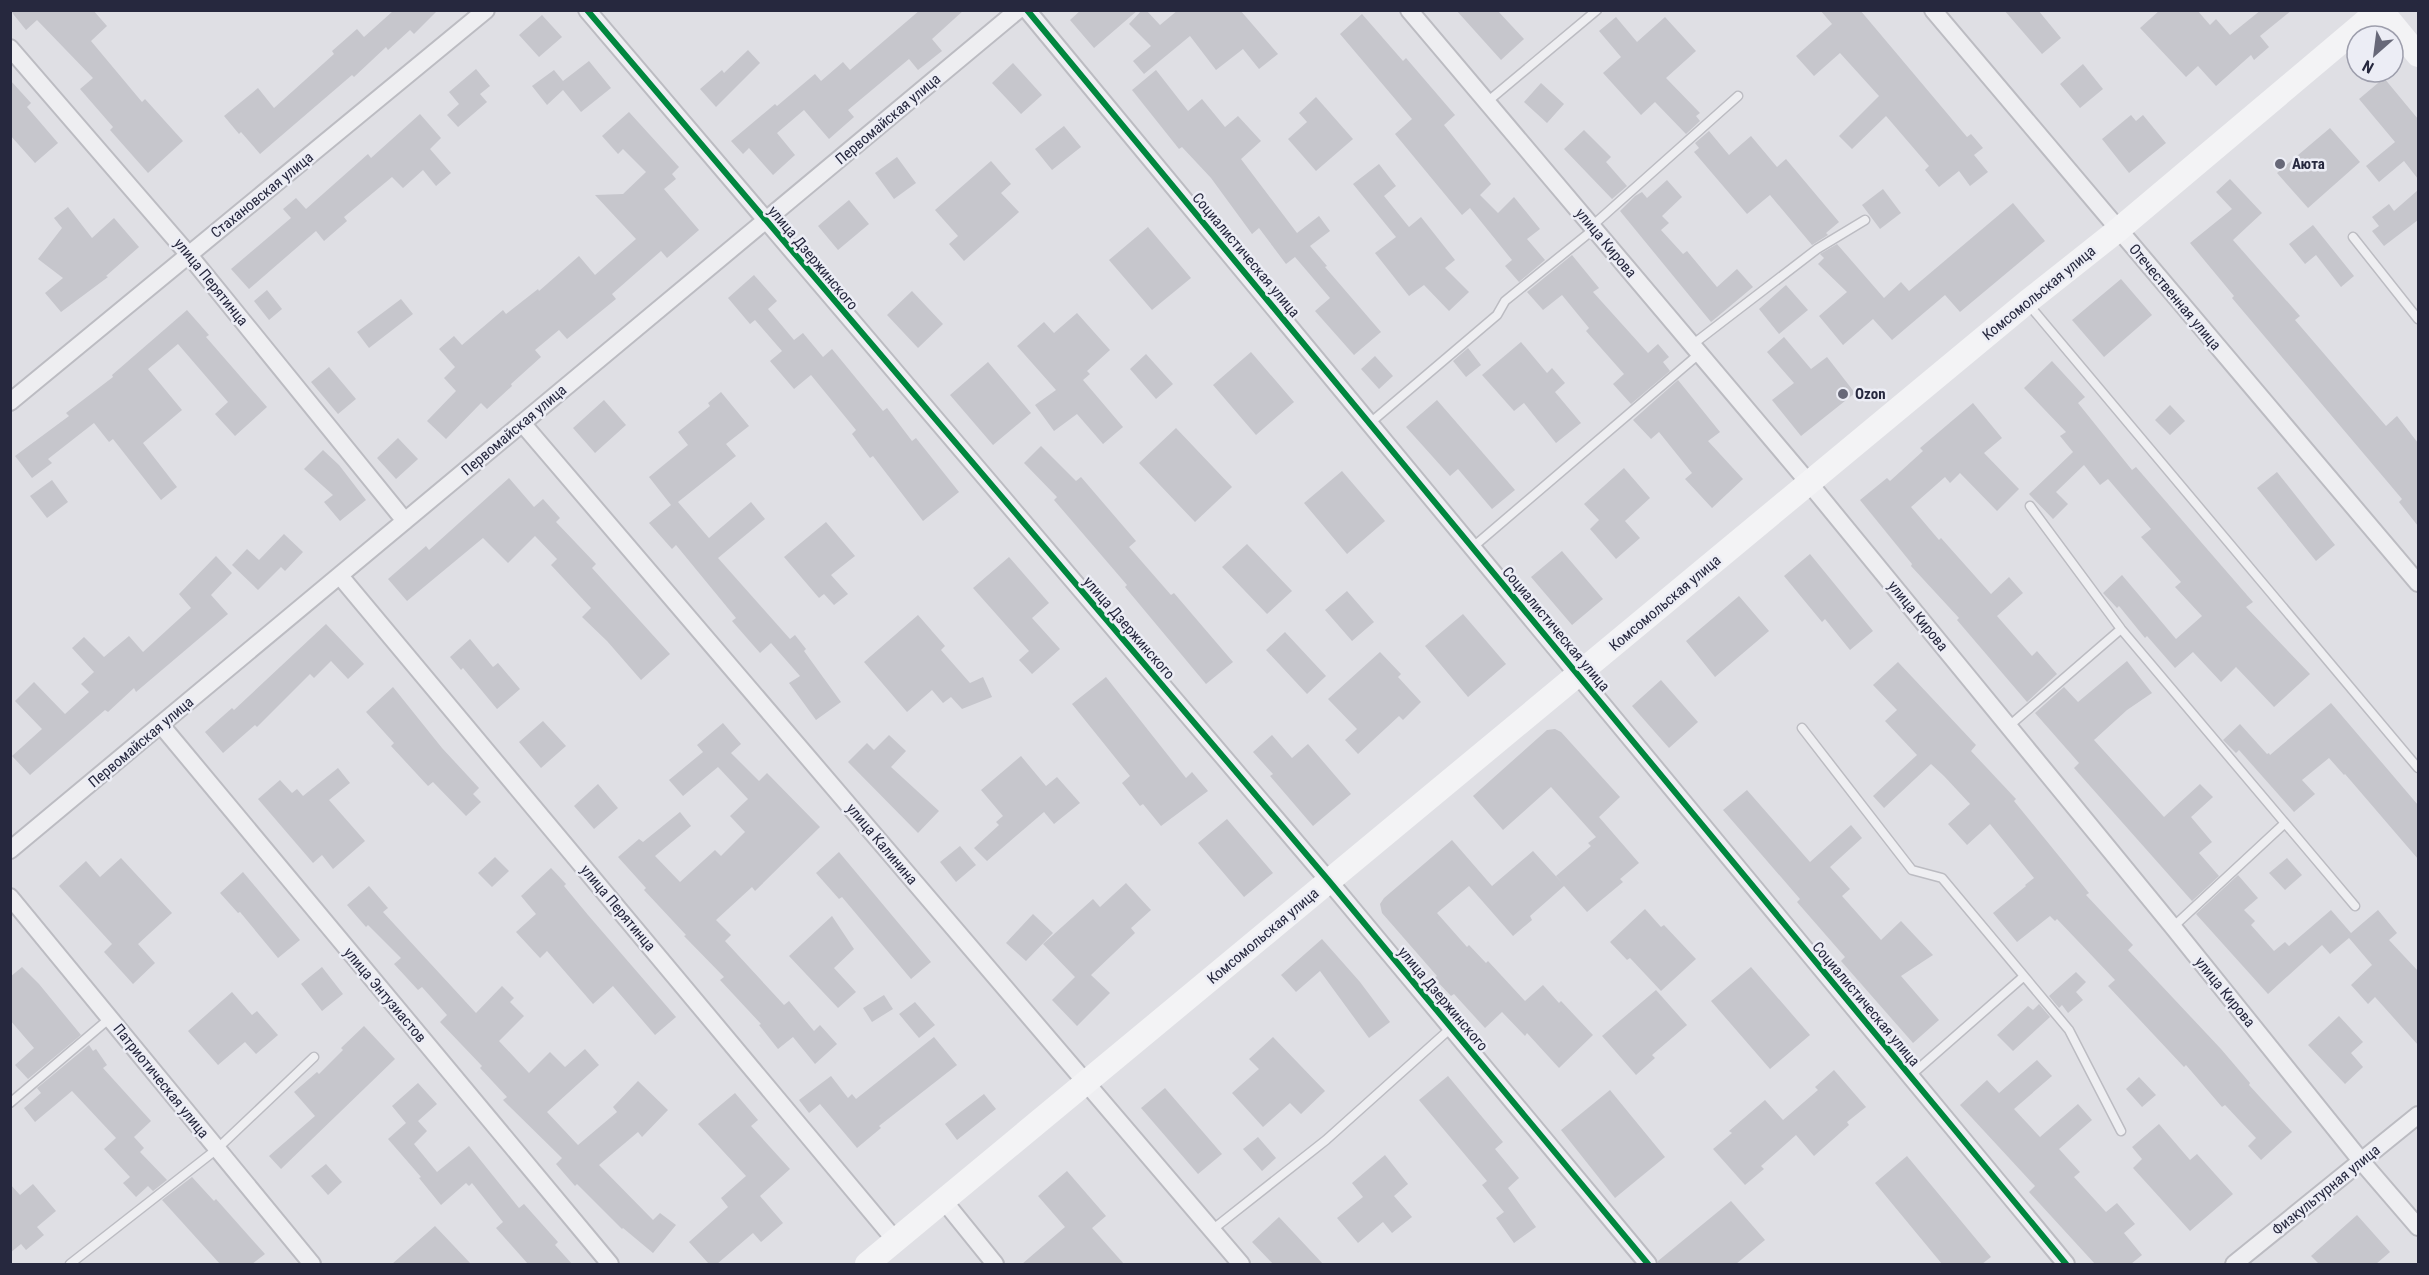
<svg xmlns="http://www.w3.org/2000/svg" width="2429" height="1275" font-family="'Roboto Condensed',sans-serif">
<rect width="100%" height="100%" fill="#dfdfe4"/>
<!-- building -->
<path fill="#c6c6cc" d="M10,10H93L107,26L91,41L142,102L145,99L183,141L148,173L110,130L113,127L80,89L93,78L37,20L26,30Z
M438,10L414,34L410,30L388,50L386,47L354,77L352,75L260,154L241,132L239,134L224,116L258,88L274,108L334,54L332,51L357,29L364,37L393,11Z
M920,10H964L932,39L942,51L918,70L909,59L848,110L854,117L829,139L804,110L777,133L795,155L773,175L749,148L743,154L731,141L775,104L777,106L815,74L821,81L843,62L850,70Z
M1081,10H1138L1094,48L1070,20Z
M1142,10H1146L1160,25L1178,10H1240L1278,54L1259,69L1243,49L1216,70L1190,36L1144,74L1133,61L1151,46L1129,24Z
M1456,10H1497L1524,39L1501,60Z
M1820,10H1860L1967,137L1971,134L1983,148L1974,155L1988,172L1970,186L1959,171L1939,187L1925,170L1929,166L1886,116L1852,149L1839,136L1879,96L1840,53L1814,76L1796,56L1832,24Z
M2004,10H2038L2061,38L2042,54Z
M2160,10H2197L2210,25L2216,19L2230,35L2261,10H2292L2260,36L2269,47L2254,60L2251,55L2216,86L2198,66L2186,77L2140,28Z
M1362,14L1403,61L1406,58L1455,115L1444,125L1491,184L1480,195L1498,213L1514,197L1540,229L1527,239L1545,260L1519,282L1505,266L1512,260L1470,208L1462,215L1395,134L1412,119L1340,34Z
M542,15L562,37L539,57L519,35Z
M1616,17L1637,42L1665,17L1696,51L1666,78L1700,113L1696,116L1700,121L1686,134L1655,102L1641,115L1603,73L1621,57L1599,31Z
M748,50L760,63L716,107L700,89L722,70L724,73Z
M589,61L611,88L581,112L563,90L547,105L532,86L554,70L563,81Z
M1013,63L1042,95L1021,114L992,83Z
M2083,64L2103,89L2080,108L2060,84Z
M476,69L490,86L480,94L487,102L458,127L447,115L459,104L449,92Z
M1156,70L1188,111L1202,99L1225,127L1238,116L1261,141L1241,159L1297,233L1319,216L1330,231L1310,246L1327,266L1325,267L1381,332L1354,355L1315,311L1330,298L1295,257L1286,264L1259,228L1252,234L1211,178L1182,147L1179,149L1132,90Z
M2384,78L2418,119V179L2404,161L2379,182L2366,166L2395,142L2359,99Z
M10,80L31,103L27,107L58,143L35,163L10,135Z
M1541,83L1564,104L1547,123L1524,102Z
M1316,97L1353,139L1316,171L1288,139L1307,122L1299,113Z
M629,112L679,167L672,174L676,179L664,189L699,230L667,258L661,251L612,294L616,299L567,339L559,330L535,350L541,357L511,384L512,386L487,409L481,403L446,439L427,421L456,391L444,378L455,367L439,349L454,336L462,345L503,310L506,314L538,289L539,291L579,256L595,275L636,239L595,195L623,194L646,172L623,149L618,154L602,136Z
M420,114L441,138L430,149L451,173L436,186L423,170L403,188L392,177L344,217L347,221L324,241L316,231L249,289L231,269L291,218L283,209L296,198L306,209L368,154L371,158Z
M2131,115L2136,121L2143,115L2166,143L2129,173L2102,139Z
M1064,126L1081,147L1052,170L1035,149Z
M2330,128L2360,162L2308,208L2277,173Z
M1584,130L1611,157L1606,162L1627,186L1612,199L1564,149Z
M1709,131L1729,155L1751,136L1777,167L1786,159L1839,222L1826,233L1828,235L1812,245L1770,195L1747,214L1694,152L1699,148L1695,143Z
M897,157L916,183L894,199L875,173Z
M991,161L1011,184L1001,193L1019,212L964,261L949,244L958,236L935,210Z
M1379,164L1396,186L1384,196L1409,227L1421,217L1455,260L1445,268L1469,292L1449,311L1424,285L1409,296L1375,253L1396,237L1353,184Z
M2230,179L2262,213L2233,240L2300,316L2295,320L2386,426L2397,416L2418,443V526L2399,502L2402,499L2232,298L2234,296L2190,243L2232,209L2216,192Z
M1667,180L1682,197L1662,216L1669,223L1661,230L1683,254L1687,251L1717,287L1737,269L1753,287L1711,322L1620,211L1635,196L1642,192L1647,198Z
M1883,189L1901,213L1880,229L1862,205Z
M2418,190V220L2384,246L2372,231L2379,226L2372,217L2389,204L2394,211Z
M849,200L869,224L838,250L818,226Z
M2013,203L2045,241L1960,312L1945,295L1892,340L1873,319L1843,345L1819,316L1847,292L1818,264L1824,258L1820,254L1837,244L1884,298L1901,282L1909,291Z
M68,207L92,238L114,218L139,247L106,276L108,277L61,312L45,293L63,278L38,259L62,228L54,218Z
M2313,225L2354,276L2341,287L2316,255L2305,264L2289,244Z
M1148,227L1191,278L1152,310L1109,260Z
M1572,255L1599,288L1593,292L1648,353L1658,344L1669,357L1663,362L1670,371L1631,404L1613,384L1624,374L1586,331L1589,328L1562,295L1543,310L1527,292Z
M754,275L777,301L768,309L794,340L803,333L823,357L832,349L883,411L887,408L912,441L916,438L959,492L923,521L873,456L870,458L852,434L856,430L811,375L794,389L770,361L782,351L755,320L750,324L728,298Z
M2121,279L2152,315L2104,357L2072,320Z
M1786,285L1808,310L1779,334L1759,309Z
M267,290L282,309L269,320L254,301Z
M912,291L943,324L918,348L887,315Z
M401,299L413,314L369,348L357,332Z
M187,310L209,335L206,337L267,407L235,436L215,414L228,402L178,344L148,369L182,410L143,443L177,487L161,500L113,439L109,442L94,423L48,459L52,463L32,478L15,456L69,416L66,413L113,377L112,375Z
M1077,313L1110,350L1087,371L1090,374L1083,380L1123,427L1103,444L1077,414L1054,431L1035,405L1056,390L1017,346L1044,322L1054,333Z
M1784,337L1811,369L1827,357L1855,393L1801,436L1772,400L1794,383L1767,352Z
M1521,342L1547,373L1552,368L1565,383L1555,392L1581,423L1556,443L1524,403L1514,411L1482,375Z
M1468,348L1481,365L1466,377L1453,361Z
M1251,352L1294,402L1256,435L1213,385Z
M1146,354L1173,384L1156,399L1130,369Z
M1375,356L1393,376L1379,389L1361,369Z
M2052,361L2085,397L2078,403L2132,470L2136,467L2253,602L2246,607L2310,674L2274,707L2236,667L2221,682L2193,652L2175,668L2147,636L2145,638L2119,606L2117,608L2103,593L2122,575L2176,639L2202,616L2175,587L2181,582L2141,537L2151,529L2108,479L2100,485L2084,465L2056,492L2068,504L2053,519L2029,494L2073,452L2060,436L2066,432L2024,388Z
M988,362L1031,413L993,445L950,395Z
M329,367L356,399L338,414L311,382Z
M1678,380L1720,432L1708,441L1743,479L1712,508L1685,479L1692,473L1659,432L1651,439L1633,420Z
M721,392L749,426L726,444L736,456L678,502L709,538L751,502L765,519L718,558L790,639L795,635L806,649L804,651L841,702L816,720L789,683L800,676L771,643L760,653L732,621L736,618L676,545L672,549L649,523L671,505L649,477L688,445L678,432L710,406L708,403Z
M604,400L626,425L595,453L573,428Z
M1437,400L1515,490L1492,509L1458,469L1450,476L1406,427Z
M1973,403L2002,438L1984,453L2019,489L1997,511L1960,473L1950,483L1945,477L1911,507L1939,540L1941,538L1991,594L2009,577L2023,593L1997,616L2032,656L2037,651L2057,674L2027,702L1957,620L1959,618L1911,566L1912,564L1860,500L1887,478L1890,481L1923,451L1920,448Z
M2170,405L2185,421L2170,435L2155,420Z
M1176,428L1232,487L1195,522L1139,463Z
M398,438L418,459L396,479L377,458Z
M1041,446L1076,481L1081,477L1136,541L1129,547L1171,595L1174,593L1233,662L1206,684L1125,587L1127,585L1054,500L1057,497L1024,463Z
M323,450L339,465L366,500L340,521L324,502L333,495L304,469Z
M1624,468L1650,498L1625,521L1640,538L1616,559L1590,529L1599,520L1584,504Z
M1342,471L1385,521L1347,554L1304,503Z
M2277,472L2335,545L2316,561L2257,488Z
M509,478L534,507L543,499L560,518L556,522L596,564L592,568L670,654L641,680L607,641L582,617L591,608L551,565L557,559L535,536L508,563L483,538L407,601L388,579L426,546L429,550Z
M52,480L68,502L47,518L30,496Z
M826,522L855,556L831,575L848,594L834,605L824,594L819,598L784,557Z
M284,534L303,552L285,571L281,567L258,590L232,565L247,549L259,560Z
M1247,544L1292,591L1267,614L1222,567Z
M1562,551L1603,599L1572,625L1531,577Z
M1810,554L1873,631L1850,650L1825,619L1822,622L1784,576Z
M216,556L232,573L211,595L228,614L136,692L134,688L108,712L105,710L30,775L12,756L42,729L15,701L34,682L65,714L89,692L81,684L94,672L72,648L84,637L104,657L129,636L143,652L191,608L179,594Z
M1009,557L1049,603L1032,618L1060,649L1032,674L1019,660L1029,651L973,588Z
M1347,591L1374,622L1352,641L1325,610Z
M1739,596L1769,631L1715,677L1686,641Z
M1463,614L1506,664L1468,697L1425,646Z
M918,615L945,646L941,650L970,683L983,677L992,697L962,709L951,697L943,703L932,690L907,712L864,662Z
M326,624L364,664L348,679L331,661L314,678L310,674L257,727L255,725L223,753L205,732L232,708L234,710Z
M1285,632L1326,676L1307,694L1266,650Z
M470,639L493,667L498,663L520,689L497,709L463,668L461,670L450,657Z
M1380,652L1401,674L1398,677L1421,702L1403,720L1399,716L1358,754L1345,740L1357,729L1328,699Z
M2127,661L2152,693L2127,710L2094,740L2164,817L2200,784L2213,797L2191,817L2212,842L2199,853L2219,876L2192,901L2074,768L2079,763L2035,713L2064,687L2078,702Z
M1898,662L1976,745L1971,751L2016,799L2014,801L2089,893L2086,895L2133,945L2128,950L2221,1049L2250,1083L2249,1085L2292,1132L2261,1160L2248,1146L2256,1138L2225,1105L2222,1107L2186,1065L2184,1067L2108,986L2115,980L2057,919L2055,921L2050,916L2017,942L1993,913L2026,886L2025,885L2034,878L1990,824L1967,845L1948,824L1970,804L1944,776L1931,764L1884,808L1873,796L1917,755L1885,721L1897,710L1873,685Z
M1106,677L1186,778L1192,772L1208,791L1161,826L1143,804L1140,806L1122,783L1130,776L1072,704Z
M1661,680L1698,722L1669,748L1632,706Z
M393,687L442,748L479,788L473,794L481,802L466,816L433,782L428,786L391,746L394,743L366,712Z
M2331,703L2418,805V859L2345,774L2344,775L2329,758L2302,780L2315,794L2294,812L2239,750L2236,753L2223,740L2240,724L2267,754L2269,753L2270,755Z
M543,721L566,746L541,768L519,742Z
M723,723L741,744L731,753L759,781L767,773L820,827L755,891L752,887L716,920L731,935L725,941L784,1005L789,1001L814,1031L820,1025L837,1044L815,1064L793,1037L778,1049L759,1025L761,1024L720,980L724,977L684,936L686,935L644,890L646,888L618,857L639,839L643,842L680,812L691,826L655,856L680,882L715,850L721,856L745,832L730,816L748,799L718,767L683,796L669,780L703,752L697,745Z
M1555,729L1561,732L1620,797L1599,817L1639,863L1620,879L1623,882L1587,912L1564,886L1530,916L1532,920L1513,936L1469,886L1437,913L1467,947L1469,945L1486,963L1488,961L1525,1001L1543,985L1559,1003L1561,1001L1593,1035L1559,1068L1527,1033L1525,1036L1502,1012L1485,1028L1454,994L1451,996L1434,978L1437,976L1382,913L1380,904L1384,898L1452,840L1492,886L1533,851L1563,884L1556,876L1591,846L1588,843L1596,837L1551,787L1503,830L1473,796L1547,730Z
M889,735L906,751L891,767L939,811L918,833L848,762L867,743L874,750Z
M1272,735L1292,758L1308,744L1351,794L1313,826L1270,776L1273,774L1253,752Z
M1021,756L1046,786L1057,777L1080,803L1054,824L1044,812L987,861L974,848L999,825L996,822L1003,816L981,790Z
M338,768L350,783L329,800L365,841L333,869L322,855L313,863L258,799L280,780L292,793L297,789L303,796Z
M598,784L618,808L594,829L574,806Z
M1747,790L1810,862L1851,825L1862,838L1830,867L1850,889L1842,896L1881,940L1901,921L1933,955L1901,976L1939,1020L1913,1043L1841,961L1845,957L1797,902L1800,899L1723,810Z
M1227,819L1273,873L1244,897L1198,843Z
M960,846L976,865L956,882L940,862Z
M839,852L931,962L911,979L842,897L839,899L816,873Z
M495,857L509,871L492,887L478,873Z
M121,858L172,913L138,944L155,963L133,984L104,952L112,944L59,886L86,861L100,877Z
M2287,858L2302,875L2285,890L2269,873Z
M551,868L566,884L564,886L588,915L676,1017L655,1035L613,986L593,1004L547,951L540,958L516,932L536,914L521,896Z
M243,872L300,940L278,958L240,912L238,913L220,893Z
M2238,875L2258,898L2244,910L2255,921L2251,925L2274,951L2285,942L2289,946L2331,910L2351,933L2378,910L2397,933L2389,940L2418,971V1045L2375,997L2368,1004L2351,985L2372,965L2349,938L2330,954L2322,945L2268,994L2196,914Z
M1126,883L1151,910L1131,928L1135,933L1091,975L1110,993L1077,1026L1052,1000L1075,977L1043,944L1093,899L1100,907Z
M369,886L388,908L383,912L476,1013L502,986L514,998L510,1002L524,1016L499,1041L529,1073L550,1052L565,1067L585,1049L599,1065L547,1112L578,1145L617,1112L613,1107L638,1081L668,1110L642,1137L638,1132L599,1165L653,1220L660,1213L676,1225L653,1253L623,1228L622,1229L577,1184L575,1186L556,1164L562,1158L503,1100L507,1097L480,1068L482,1066L440,1022L447,1015L422,987L418,990L394,964L401,958L368,925L366,927L347,905Z
M1645,909L1661,927L1664,925L1696,959L1661,991L1630,958L1627,960L1610,942Z
M1033,914L1053,933L1026,961L1006,943Z
M832,916L854,949L834,968L856,992L838,1008L789,956Z
M1322,939L1360,982L1390,1022L1369,1038L1320,971L1296,992L1281,975Z
M22,967L39,984L81,1035L28,1079L15,1065L34,1048L10,1020V977Z
M322,967L343,994L322,1011L301,984Z
M1751,967L1810,1035L1770,1069L1711,1001Z
M2076,972L2086,982L2076,992L2083,1000L2068,1013L2062,1005L2059,1008L2049,996Z
M1656,990L1687,1025L1652,1055L1655,1058L1636,1075L1602,1036Z
M232,992L252,1015L257,1011L278,1035L256,1054L245,1042L218,1065L188,1031Z
M884,995L893,1009L872,1022L863,1008Z
M915,1002L935,1025L919,1038L899,1014Z
M2039,1004L2050,1017L2013,1051L1997,1035L2028,1006L2033,1010Z
M2339,1016L2363,1042L2351,1053L2363,1067L2345,1084L2308,1045Z
M364,1026L395,1059L281,1169L269,1156L315,1116L294,1092L317,1072L319,1074L343,1050L341,1048Z
M934,1037L957,1065L879,1126L881,1128L857,1148L820,1104L809,1113L799,1100L831,1076L848,1098L852,1094L856,1099Z
M1273,1037L1325,1091L1301,1114L1290,1103L1263,1127L1232,1093L1259,1069L1249,1059Z
M89,1045L93,1051L96,1049L107,1065L103,1068L151,1121L134,1137L144,1148L140,1152L167,1180L153,1191L148,1186L136,1197L123,1183L130,1177L104,1149L116,1138L72,1091L35,1122L24,1108L41,1093L37,1088Z
M2037,1060L2052,1076L2014,1109L2040,1137L2078,1104L2092,1120L2059,1149L2080,1172L2074,1177L2106,1212L2117,1203L2135,1224L2124,1233L2142,1255L2131,1264H2095L2029,1192L2035,1186L1960,1105L1987,1080L1999,1093Z
M1834,1070L1866,1107L1847,1122L1849,1125L1814,1156L1796,1135L1761,1166L1764,1169L1745,1185L1713,1149L1732,1133L1729,1131L1765,1100L1783,1120L1818,1090L1815,1087Z
M1448,1076L1503,1142L1495,1149L1519,1178L1508,1188L1536,1227L1514,1243L1496,1218L1504,1212L1482,1185L1487,1181L1419,1100Z
M2139,1077L2156,1095L2142,1107L2126,1089Z
M418,1083L437,1104L418,1121L427,1131L414,1144L437,1172L469,1146L519,1208L524,1204L558,1242L555,1245L572,1264H528L496,1228L503,1222L472,1183L469,1186L466,1183L441,1205L419,1178L421,1177L388,1139L406,1123L392,1106Z
M1165,1088L1222,1154L1198,1174L1141,1108Z
M1610,1090L1665,1157L1615,1198L1561,1130Z
M735,1093L758,1120L751,1126L790,1169L760,1196L783,1223L761,1242L753,1233L717,1264H709L689,1242L728,1207L721,1198L746,1176L698,1124Z
M984,1094L996,1109L957,1140L945,1124Z
M2159,1124L2190,1160L2197,1154L2233,1194L2190,1231L2133,1168L2142,1159L2132,1147Z
M1258,1137L1276,1158L1262,1171L1243,1149Z
M1385,1155L1408,1184L1394,1196L1412,1217L1392,1233L1383,1222L1358,1243L1337,1218L1363,1197L1352,1183Z
M1907,1156L1991,1257L1982,1264H1942L1875,1183Z
M326,1164L342,1182L328,1195L311,1176Z
M1067,1171L1106,1216L1092,1228L1124,1264H1022L1065,1227L1038,1196Z
M192,1177L214,1201L216,1199L265,1254L252,1264H220L162,1200Z
M10,1184L20,1195L33,1184L56,1211L37,1227L44,1235L26,1250L21,1244L10,1253Z
M1731,1201L1765,1240L1736,1264H1658V1261Z
M2357,1215L2390,1252L2376,1264H2319L2311,1256Z
M1279,1217L1323,1264H1273L1252,1242Z
M435,1226L471,1264H392Z"/>
<g fill="none" stroke-linecap="round" stroke-linejoin="round">
<!-- lane casing -->
<g stroke="#bcbcc2" stroke-width="11">
<path id="lane" d="M1487,102L1597,10
M1592,226L1738,96
M2353,237L2418,319
M2029,305L2418,768
M1692,345L1817,249L1865,220
M1370,423L1497,315L1505,301L1594,229
M2030,506L2121,629L2355,906
M1473,547L1699,354
M2009,726L2121,629
M1802,728L1912,870L1942,878L2069,1030L2121,1131
M2173,927L2285,823
M1910,1076L2023,977
M10,1103L110,1018
M1212,1230L1326,1140L1451,1028
M70,1264L217,1149L314,1057"/>
</g>
<!-- street casing -->
<g stroke="#bcbcc2" stroke-width="20">
<path id="street" d="M587,10L1329,881L1648,1264
M1027,10L2066,1264
M1409,10L1809,483L2173,927L2362,1162L2418,1227
M1933,10L2418,583
M10,48L189,255L405,521
M10,402L486,10
M522,423L1241,1264
M340,576L896,1241
M161,725L610,1264
M10,850L1018,10
M10,897L312,1264
M944,1201L995,1264
M2234,1264L2418,1115"/>
</g>
<!-- lane -->
<use href="#lane" stroke="#eeeef1" stroke-width="8"/>
<!-- street -->
<use href="#street" stroke="#eeeef1" stroke-width="16"/>
<!-- secondary -->
<path stroke="#f3f3f5" stroke-width="24" d="M2381,10L2418,55
M867,1264L2027,302L2118,230L2379,10"/>
<!-- cycleway casing -->
<g stroke="#ecedf5" stroke-width="10">
<path id="cycleway" d="M587,10L1329,881L1648,1264
M1027,10L2066,1264"/>
</g>
<!-- cycleway -->
<use href="#cycleway" stroke="#00873e" stroke-width="6"/>
</g>
<!-- markers -->
<g fill="#676878" stroke="#ecedf5" stroke-width="2">
<circle cx="2280" cy="164" r="6"/>
<circle cx="1843" cy="394" r="6"/>
</g>
<g text-anchor="middle" dominant-baseline="central" stroke-width="5" stroke-linejoin="round" paint-order="stroke">
<!-- street labels -->
<g font-size="15" fill="#26283e" stroke="#ecedf5">
<text transform="translate(888 119) rotate(-40)">Первомайская улица</text>
<text transform="translate(262 195) rotate(-39)">Стахановская улица</text>
<text transform="translate(1606 243) rotate(50)">улица Кирова</text>
<text transform="translate(1246 255) rotate(50)">Социалистическая улица</text>
<text transform="translate(813 258) rotate(50)">улица Дзержинского</text>
<text transform="translate(211 282) rotate(51)">улица Перятинца</text>
<text transform="translate(2039 293) rotate(-39)">Комсомольская улица</text>
<text transform="translate(2175 297) rotate(50)">Отечественная улица</text>
<text transform="translate(514 430) rotate(-40)">Первомайская улица</text>
<text transform="translate(1665 603) rotate(-40)">Комсомольская улица</text>
<text transform="translate(1918 616) rotate(51)">улица Кирова</text>
<text transform="translate(1129 628) rotate(49)">улица Дзержинского</text>
<text transform="translate(1556 629) rotate(50)">Социалистическая улица</text>
<text transform="translate(141 742) rotate(-40)">Первомайская улица</text>
<text transform="translate(882 844) rotate(50)">улица Калинина</text>
<text transform="translate(618 908) rotate(50)">улица Перятинца</text>
<text transform="translate(1263 936) rotate(-40)">Комсомольская улица</text>
<text transform="translate(2225 992) rotate(51)">улица Кирова</text>
<text transform="translate(385 995) rotate(50)">улица Энтузиастов</text>
<text transform="translate(1443 999) rotate(50)">улица Дзержинского</text>
<text transform="translate(1866 1004) rotate(50)">Социалистическая улица</text>
<text transform="translate(161 1081) rotate(51)">Патриотическая улица</text>
<text transform="translate(2326 1190) rotate(-39)">Физкультурная улица</text>
</g>
<!-- poi labels -->
<g font-size="15" font-weight="bold" fill="#26283e" stroke="#ecedf5" text-anchor="start">
<text x="2292" y="164">Аюта</text>
<text x="1855" y="394">Ozon</text>
</g>
</g>
<!-- border -->
<rect width="2429" height="1275" fill="none" stroke="#26283e" stroke-width="24"/>
<!-- north arrow -->
<g transform="translate(2375 54) rotate(208)"><circle r="28" fill="#ecedf5" stroke="#9d9eac" stroke-width="1.5"/>
<path d="M0-4.5L10 22L0 15L-10 22Z" fill="#676878"/>
<text y="-9" font-size="16" font-weight="bold" text-anchor="middle" fill="#26283e">N</text>
</g>
</svg>
